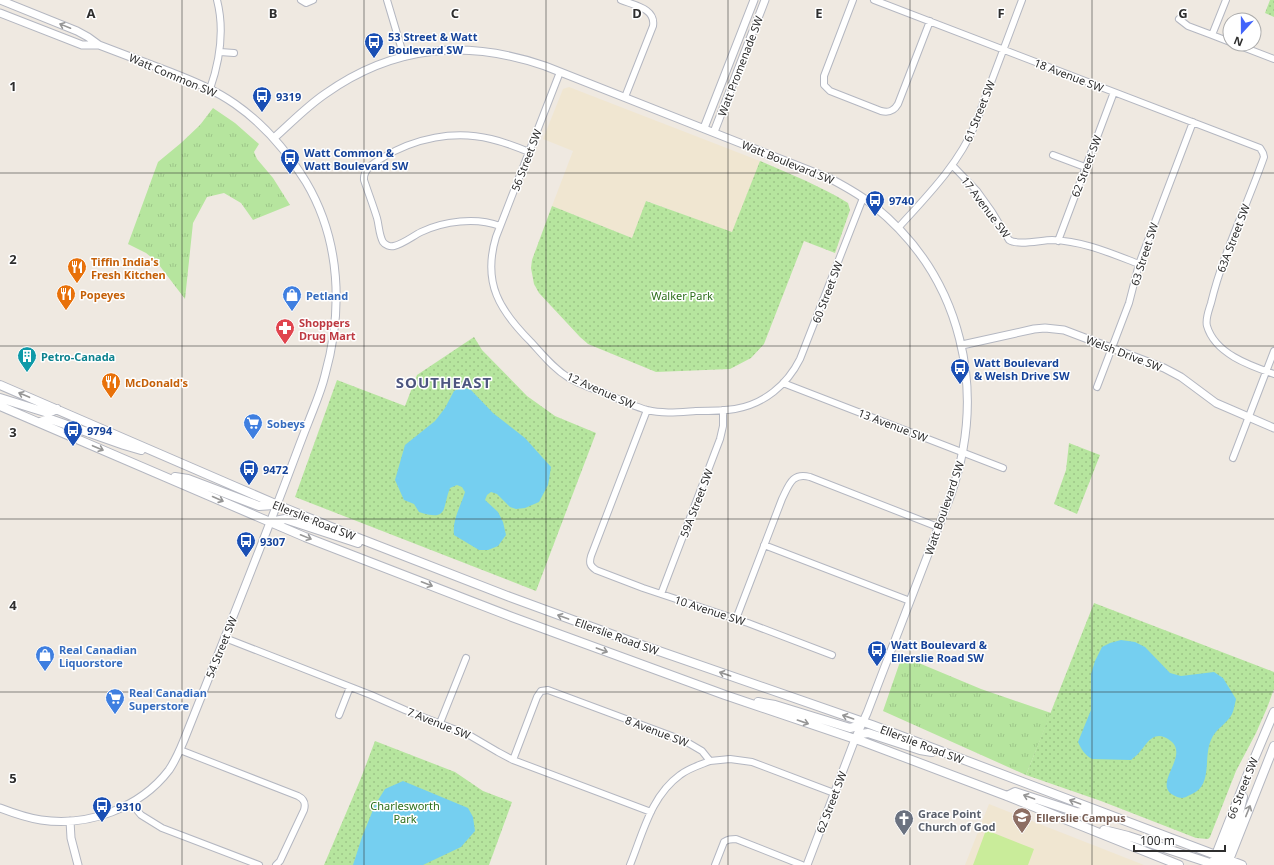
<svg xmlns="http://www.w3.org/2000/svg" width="1274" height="865" font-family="'Noto Sans',sans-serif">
<defs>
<pattern id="grass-tufts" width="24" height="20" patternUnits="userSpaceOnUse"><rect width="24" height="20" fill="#b6e59e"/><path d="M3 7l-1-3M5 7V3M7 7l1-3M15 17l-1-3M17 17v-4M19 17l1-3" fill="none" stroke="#9dc588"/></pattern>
<pattern id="park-dots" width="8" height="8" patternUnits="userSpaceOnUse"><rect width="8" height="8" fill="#b6e59e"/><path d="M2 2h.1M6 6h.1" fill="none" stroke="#9dc588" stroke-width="1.8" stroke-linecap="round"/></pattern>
</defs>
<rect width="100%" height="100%" fill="#efe9e1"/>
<!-- education -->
<path fill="#f0e6d1" d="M569,87L760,161L733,233L647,201L632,238L552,206L573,151L543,139L563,89Z
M989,804L1144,865H965Z"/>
<!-- grass -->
<path fill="url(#grass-tufts)" d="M213,108L235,123L259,144L254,152L257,159L273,178L290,205L253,220L241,203L224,193L207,197L193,223L185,299L156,261L146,253L128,244L158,162L181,143L200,125Z
M902,656L981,689L1051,713L1026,775L883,711Z"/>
<!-- park -->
<path fill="url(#park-dots)" d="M1270,0H1274V17L1265,13Z
M760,161C790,174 820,186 848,203L850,210L835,253L804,241L764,344L751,358L730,369L656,372L588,344L580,337L539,293L534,284L531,268L532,260L552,206L632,238L646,201L732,232Z
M474,337L482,350L527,396L555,416L596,433L536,591L295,497L337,380L405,406L417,375Z
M1069,443L1100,455L1077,514L1054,504L1066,470Z
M1094,603L1274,672V689L1267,708L1256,733L1236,771L1210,837L1208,839L1196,838L1101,801L1026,775Z
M375,741L455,772L483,791L512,802L489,865H324L361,778Z"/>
<!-- pitch -->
<path fill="#c9ec9a" d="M986,830L1034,849L1028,865H973Z"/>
<!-- water -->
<path fill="#75cff0" d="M462,387L471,390L493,413L525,438L551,467L548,485L539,502L525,508L516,509L510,507L497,494L491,492L487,495L485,500L498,512L503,522L506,535L498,546L488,550H479L454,535C452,519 461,506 465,492L462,487L457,485L450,488C442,508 449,522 419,512L414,504L404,500L395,480L405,445L435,421L445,408L454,391Z
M1121,640L1135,642L1145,647L1170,673L1181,676L1214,672L1223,678L1236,699C1235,703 1234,710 1232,714C1227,724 1215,729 1211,740C1203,758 1213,785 1192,794C1185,797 1184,800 1175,796C1148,784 1198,751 1164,737C1151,732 1145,747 1138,754C1136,756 1133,758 1131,760L1092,759C1085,755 1081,749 1078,742L1091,710V674L1095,661L1102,647L1110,643Z
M403,781L468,808L473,817L475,831L461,847L423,865H353L362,837L375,805L385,789Z"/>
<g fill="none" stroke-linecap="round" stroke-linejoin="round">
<!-- minor casing -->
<g stroke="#b4b7c1" stroke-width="8">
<path id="minor" d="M301,0L306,3L313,0
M387,0L404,57
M621,0C633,5 656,8 653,26L625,97
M853,0L824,76V85L830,91L881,111C889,113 894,111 898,104L930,21
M874,0L1260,148L1263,153L1264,157C1247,206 1223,253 1211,303C1209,310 1205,319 1207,326C1215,354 1251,366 1274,374
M1226,0L1212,35L1230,42
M1179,19L1188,26L1212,35
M1235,44L1274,59
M220,52L234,53
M560,72L496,237C482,283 500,311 531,342C543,355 554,369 569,378C580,384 592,389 605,393C618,399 633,406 647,410C663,414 680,412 696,411C709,411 722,411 735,409C764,404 787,385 800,359L863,198
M210,89C220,60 225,31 217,0
M1053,155L1085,167
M952,165L977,191L992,212L1009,240C1018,246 1041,240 1052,240C1083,241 1110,253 1139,264
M500,226C476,217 444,221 421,232C413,236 403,244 394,246C390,247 385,245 383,242C379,235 379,225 377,218C373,205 368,192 364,180C363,169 374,163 382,158C415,138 454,130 491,139C504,142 517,147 529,152
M898,228C927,196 958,165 975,125L1022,0
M1058,241L1114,92
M783,383L1003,468
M1097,387L1129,303L1139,264L1193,122
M647,410L591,556C589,563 590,566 596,570L643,588L748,623L832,655
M1233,458L1274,351
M764,545L910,601
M661,594L720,439L723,426V410
M736,619L782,499C789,485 792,472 810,477L938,527
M225,638L371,695L405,710L469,735L498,752L513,760L651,812
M339,715L350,687
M440,723L466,658
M180,750L298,796C304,799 306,803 304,810L280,861L276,865
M513,760L537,697L541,691L548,690L685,741L702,751L710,761L730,759L752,762L834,793
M131,803L141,815L162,828L259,865
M630,865C643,833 651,796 680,775C689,768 700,765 710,761
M715,865L724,842C728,839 731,839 736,839L802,865"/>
</g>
<!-- tertiary casing -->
<g stroke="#b4b7c1" stroke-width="9">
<path id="tertiary" d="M0,0L77,31L88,37L99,45C123,54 146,63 170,72C193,81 215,90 235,104C265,125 287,151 306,182C341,241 343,311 325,375C321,392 314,407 308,423C297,451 287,479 276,507C246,585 215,662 184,740C180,750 175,761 169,770C140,808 88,827 41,820C27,818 13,813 0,808
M0,13L82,45H99
M704,128L754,0
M714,132L765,0
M274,138C291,123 306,107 325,94C394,45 466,39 545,66L831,179C846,187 861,195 874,206C963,278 988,392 950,497L867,713L855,739L807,865
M962,345L1034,329L1045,328L1064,330L1164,368L1181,377L1216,403L1274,428
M70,821L71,838L78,865"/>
</g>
<!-- secondary casing -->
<g stroke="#b4b7c1" stroke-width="10">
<path id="secondary" d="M0,385L287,509L353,536L510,597L630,641L872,725L1242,865
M0,398L48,413L57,409
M0,406L305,537L512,617L725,695L864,742L1007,796L1179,865
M40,422L48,419L53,420L124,445L141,450
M175,477L188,479L259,506L274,505
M270,522L285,519L358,543
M758,702L775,705L850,728L858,726L863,722
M855,739L861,734L868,733L920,750L932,752
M1007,796L1015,792L1076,812L1099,813
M1104,830L1128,836L1213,864L1221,863L1229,860
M1222,862L1238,817L1243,797
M1212,865L1249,771L1274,712
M1227,865L1274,746"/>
</g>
<!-- minor -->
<use href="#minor" stroke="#fff" stroke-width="6"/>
<!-- tertiary -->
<use href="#tertiary" stroke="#fff" stroke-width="7"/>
<!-- secondary -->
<use href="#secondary" stroke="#fff" stroke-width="8"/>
</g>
<!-- one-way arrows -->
<defs><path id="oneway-shaft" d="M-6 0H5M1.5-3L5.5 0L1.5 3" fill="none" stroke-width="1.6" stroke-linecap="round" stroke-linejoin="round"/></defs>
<g stroke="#969696">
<use href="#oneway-shaft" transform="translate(65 26) rotate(-158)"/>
<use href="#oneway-shaft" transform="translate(24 395) rotate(-157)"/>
<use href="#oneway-shaft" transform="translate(98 448) rotate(23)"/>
<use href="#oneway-shaft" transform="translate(218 499) rotate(24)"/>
<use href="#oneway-shaft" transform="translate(306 537) rotate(22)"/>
<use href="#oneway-shaft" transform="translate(427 584) rotate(21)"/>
<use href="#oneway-shaft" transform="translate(563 617) rotate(-160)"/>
<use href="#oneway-shaft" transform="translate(602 650) rotate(20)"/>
<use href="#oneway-shaft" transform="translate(725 674) rotate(-161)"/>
<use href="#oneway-shaft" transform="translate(848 717) rotate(-161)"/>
<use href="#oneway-shaft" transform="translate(803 722) rotate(19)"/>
<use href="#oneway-shaft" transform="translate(1029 797) rotate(-160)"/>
<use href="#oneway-shaft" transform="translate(1075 802) rotate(-160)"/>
<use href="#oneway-shaft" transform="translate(1248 811) rotate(-68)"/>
</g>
<!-- grid -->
<path fill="none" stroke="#2e2e2e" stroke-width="1" stroke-opacity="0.55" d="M182,0V865M364,0V865M546,0V865M728,0V865M910,0V865M1092,0V865M0,173H1274M0,346H1274M0,519H1274M0,692H1274"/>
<!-- icons -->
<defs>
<g id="bus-pin" transform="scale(1)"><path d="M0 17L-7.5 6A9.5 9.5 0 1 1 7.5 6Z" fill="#1a4fb4" stroke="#fff"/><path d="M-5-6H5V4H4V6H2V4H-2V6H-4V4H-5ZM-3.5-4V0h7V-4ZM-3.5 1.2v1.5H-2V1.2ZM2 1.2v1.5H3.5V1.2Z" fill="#fff"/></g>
<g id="restaurant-pin" transform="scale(1)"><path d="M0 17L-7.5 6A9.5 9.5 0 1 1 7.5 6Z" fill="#e8710a" stroke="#fff"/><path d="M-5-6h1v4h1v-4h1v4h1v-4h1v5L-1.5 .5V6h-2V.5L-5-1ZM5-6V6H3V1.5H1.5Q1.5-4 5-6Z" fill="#fff"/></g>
<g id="shop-pin" transform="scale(1)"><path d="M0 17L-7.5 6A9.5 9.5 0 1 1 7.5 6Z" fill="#3f7fe0" stroke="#fff"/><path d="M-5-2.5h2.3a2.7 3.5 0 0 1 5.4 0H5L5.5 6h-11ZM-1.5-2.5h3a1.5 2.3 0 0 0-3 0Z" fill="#fff"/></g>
<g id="pharmacy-pin" transform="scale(1)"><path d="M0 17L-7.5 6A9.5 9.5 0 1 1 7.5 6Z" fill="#e0444e" stroke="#fff"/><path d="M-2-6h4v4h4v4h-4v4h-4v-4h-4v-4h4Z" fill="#fff"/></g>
<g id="building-pin" transform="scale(1)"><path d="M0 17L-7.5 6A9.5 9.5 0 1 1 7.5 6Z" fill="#0f9aa8" stroke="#fff"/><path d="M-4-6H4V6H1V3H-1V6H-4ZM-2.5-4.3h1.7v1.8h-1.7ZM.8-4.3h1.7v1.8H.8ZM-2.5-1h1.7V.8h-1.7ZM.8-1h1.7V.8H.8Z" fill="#fff"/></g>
<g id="supermarket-pin" transform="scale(1)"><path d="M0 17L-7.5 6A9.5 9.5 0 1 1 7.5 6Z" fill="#3f7fe0" stroke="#fff"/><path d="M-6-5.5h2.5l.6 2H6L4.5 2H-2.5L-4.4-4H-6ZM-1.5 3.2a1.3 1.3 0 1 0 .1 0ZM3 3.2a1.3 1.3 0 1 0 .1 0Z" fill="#fff"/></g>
<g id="school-pin" transform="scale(1)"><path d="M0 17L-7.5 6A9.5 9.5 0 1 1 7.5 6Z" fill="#8d6e63" stroke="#fff"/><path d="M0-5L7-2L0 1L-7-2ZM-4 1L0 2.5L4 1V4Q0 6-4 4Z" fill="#fff"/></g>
<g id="church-pin" transform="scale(1)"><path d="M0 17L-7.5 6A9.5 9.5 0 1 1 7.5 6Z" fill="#6b7280" stroke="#fff"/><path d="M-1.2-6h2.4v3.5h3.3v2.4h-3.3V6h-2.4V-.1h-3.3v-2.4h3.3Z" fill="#fff"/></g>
</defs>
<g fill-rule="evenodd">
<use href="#bus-pin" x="374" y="42"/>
<use href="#bus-pin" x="262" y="96"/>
<use href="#bus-pin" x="290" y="158"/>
<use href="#bus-pin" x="875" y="200"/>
<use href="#restaurant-pin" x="77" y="267"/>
<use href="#restaurant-pin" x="66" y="294"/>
<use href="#shop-pin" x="292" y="295"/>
<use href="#pharmacy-pin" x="285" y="328"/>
<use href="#building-pin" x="27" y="356"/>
<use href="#bus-pin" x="960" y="368"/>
<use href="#restaurant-pin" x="111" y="382"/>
<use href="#supermarket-pin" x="253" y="423"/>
<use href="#bus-pin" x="73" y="430"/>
<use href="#bus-pin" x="249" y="469"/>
<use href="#bus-pin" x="246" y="541"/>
<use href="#bus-pin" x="877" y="650"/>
<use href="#shop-pin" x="45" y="655"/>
<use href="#supermarket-pin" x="115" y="698"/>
<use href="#bus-pin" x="102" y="806"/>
<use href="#school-pin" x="1022" y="817"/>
<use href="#church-pin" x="904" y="819"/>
</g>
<g text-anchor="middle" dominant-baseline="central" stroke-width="3" stroke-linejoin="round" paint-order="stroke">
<!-- transit labels -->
<g font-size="11" font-weight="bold" fill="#164399" stroke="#fff" text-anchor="start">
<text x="388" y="36">53 Street &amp; Watt<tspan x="388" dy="13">Boulevard SW</tspan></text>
<text x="276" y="96">9319</text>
<text x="304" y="152">Watt Common &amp;<tspan x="304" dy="13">Watt Boulevard SW</tspan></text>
<text x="889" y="200">9740</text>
<text x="974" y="362">Watt Boulevard<tspan x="974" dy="13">&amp; Welsh Drive SW</tspan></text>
<text x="87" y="430">9794</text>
<text x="263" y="469">9472</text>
<text x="260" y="541">9307</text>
<text x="891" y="644">Watt Boulevard &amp;<tspan x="891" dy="13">Ellerslie Road SW</tspan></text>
<text x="116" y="806">9310</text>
</g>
<!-- street labels -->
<g font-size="11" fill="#2e2e2e" stroke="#fff">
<text transform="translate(740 66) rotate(-69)">Watt Promenade SW</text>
<text transform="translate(173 75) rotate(23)">Watt Common SW</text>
<text transform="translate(1069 75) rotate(21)">18 Avenue SW</text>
<text transform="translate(979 111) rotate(-68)">61 Street SW</text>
<text transform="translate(526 160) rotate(-69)">56 Street SW</text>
<text transform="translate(788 162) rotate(22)">Watt Boulevard SW</text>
<text transform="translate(1086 166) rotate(-69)">62 Street SW</text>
<text transform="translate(986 207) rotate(53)">17 Avenue SW</text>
<text transform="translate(1233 238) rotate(-69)">63A Street SW</text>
<text transform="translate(1144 254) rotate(-72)">63 Street SW</text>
<text transform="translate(827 292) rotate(-69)">60 Street SW</text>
<text transform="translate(1124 353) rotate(21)">Welsh Drive SW</text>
<text transform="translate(601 390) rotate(24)">12 Avenue SW</text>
<text transform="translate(893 425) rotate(21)">13 Avenue SW</text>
<text transform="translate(696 503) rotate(-69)">59A Street SW</text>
<text transform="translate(944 508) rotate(-71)">Watt Boulevard SW</text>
<text transform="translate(314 520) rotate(22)">Ellerslie Road SW</text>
<text transform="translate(710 610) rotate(18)">10 Avenue SW</text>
<text transform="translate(617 636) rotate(20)">Ellerslie Road SW</text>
<text transform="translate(221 647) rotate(-68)">54 Street SW</text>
<text transform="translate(439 723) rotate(22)">7 Avenue SW</text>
<text transform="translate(657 731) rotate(21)">8 Avenue SW</text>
<text transform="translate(922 744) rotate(21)">Ellerslie Road SW</text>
<text transform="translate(1242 788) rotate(-68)">66 Street SW</text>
<text transform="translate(831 802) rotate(-69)">62 Street SW</text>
</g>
<!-- food labels -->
<g font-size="11" font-weight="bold" fill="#c56008" stroke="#fff" text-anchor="start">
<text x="91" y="261">Tiffin India's<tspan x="91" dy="13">Fresh Kitchen</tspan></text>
<text x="80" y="294">Popeyes</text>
<text x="125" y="382">McDonald's</text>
</g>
<!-- shop labels -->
<g font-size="11" font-weight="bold" fill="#366cbe" stroke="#fff" text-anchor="start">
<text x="306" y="295">Petland</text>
<text x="267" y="423">Sobeys</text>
<text x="59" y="649">Real Canadian<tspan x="59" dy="13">Liquorstore</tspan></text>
<text x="129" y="692">Real Canadian<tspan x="129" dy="13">Superstore</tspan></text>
</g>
<!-- park labels -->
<g font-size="11" fill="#2c6e1b" stroke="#fff">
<text x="682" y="295">Walker Park</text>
<text x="405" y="805">Charlesworth<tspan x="405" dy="13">Park</tspan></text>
</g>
<!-- health labels -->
<g font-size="11" font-weight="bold" fill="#be3a42" stroke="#fff" text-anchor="start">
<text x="299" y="322">Shoppers<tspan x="299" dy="13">Drug Mart</tspan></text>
</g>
<!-- culture labels -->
<g font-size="11" font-weight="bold" fill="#0d838f" stroke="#fff" text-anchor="start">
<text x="41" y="356">Petro-Canada</text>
</g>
<!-- worship labels -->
<g font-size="11" font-weight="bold" fill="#5b616d" stroke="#fff" text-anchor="start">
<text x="918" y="813">Grace Point<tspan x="918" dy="13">Church of God</tspan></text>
</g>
<!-- education labels -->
<g font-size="11" font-weight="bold" fill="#785e54" stroke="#fff" text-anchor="start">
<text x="1036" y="817">Ellerslie Campus</text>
</g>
<!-- district labels -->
<g font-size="15" font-weight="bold" letter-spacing="1" fill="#4d5680" stroke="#fff">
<text x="444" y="382">SOUTHEAST</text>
</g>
</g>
<g font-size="13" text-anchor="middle" font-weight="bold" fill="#2e2e2e" stroke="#fff" stroke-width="3" stroke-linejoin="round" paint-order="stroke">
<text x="91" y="18">A</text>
<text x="273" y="18">B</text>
<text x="455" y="18">C</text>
<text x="637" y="18">D</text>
<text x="819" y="18">E</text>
<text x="1001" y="18">F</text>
<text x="1183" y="18">G</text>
<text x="13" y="91">1</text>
<text x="13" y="264">2</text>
<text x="13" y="437">3</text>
<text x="13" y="610">4</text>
<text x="13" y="783">5</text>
</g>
<!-- north arrow -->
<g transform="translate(1242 32) rotate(201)"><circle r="19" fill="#ffffff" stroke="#ababab"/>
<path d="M0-3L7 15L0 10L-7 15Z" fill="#4264fb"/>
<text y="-6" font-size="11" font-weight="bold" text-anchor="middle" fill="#2e2e2e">N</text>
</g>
<!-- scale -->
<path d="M1134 845v6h91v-6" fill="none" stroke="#2e2e2e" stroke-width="2"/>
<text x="1140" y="845" font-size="12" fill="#2e2e2e" stroke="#ffffff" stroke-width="3" paint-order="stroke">100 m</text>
</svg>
